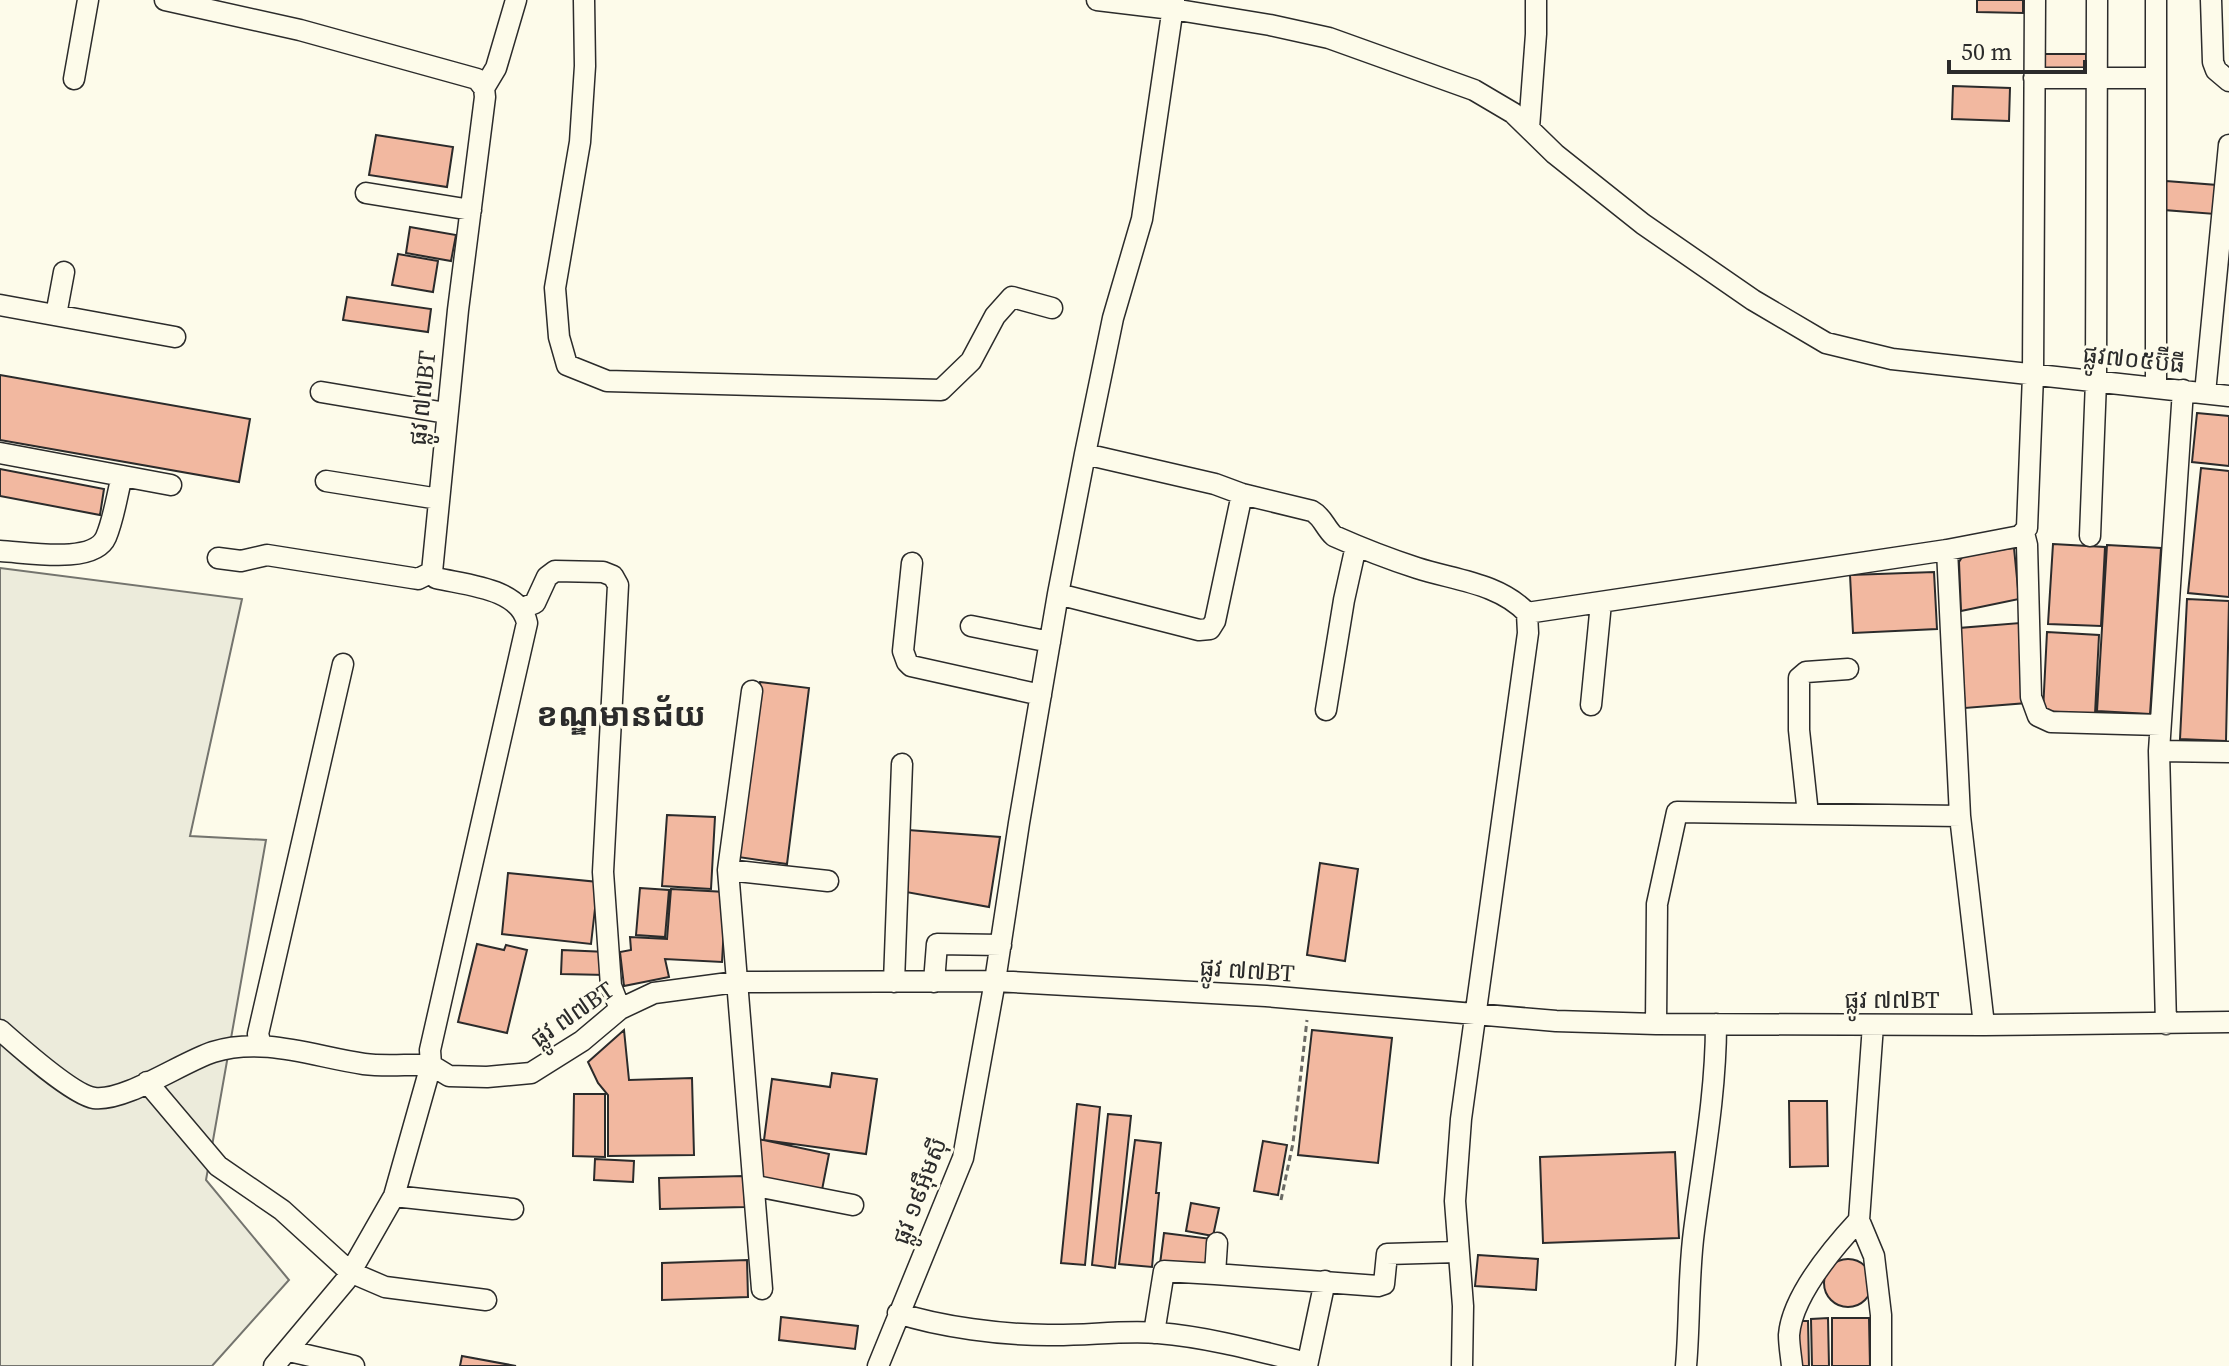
<svg xmlns="http://www.w3.org/2000/svg" width="2229" height="1366" font-family="'Source Serif 4','Noto Sans Khmer',serif">
<rect width="100%" height="100%" fill="#fdfbea"/>
<!-- green -->
<path fill="#ecebdb" stroke="#74746e" stroke-width="2" d="M0,568L242,599L190,836L266,840L206,1180L289,1280L212,1366H0Z"/>
<!-- building -->
<path fill="#f2b8a0" stroke="#2b2b2b" stroke-width="2" d="M1977,0H2023V13L1977,12Z
M2042,54H2086V73H2042Z
M1953,86L2010,88L2009,121L1952,119Z
M376,135L453,147L447,187L369,175Z
M2166,181L2217,185L2215,214L2164,210Z
M410,227L456,235L451,261L406,253Z
M398,254L438,261L433,292L392,285Z
M347,297L431,309L428,332L343,320Z
M0,375L250,419L239,482L0,440Z
M2197,413L2229,416V466L2192,462Z
M2201,468L2229,471V597L2188,593Z
M0,469L104,489L100,515L0,496Z
M2053,544L2105,547L2101,626L2048,624Z
M2107,545L2161,548L2150,714L2097,711Z
M2014,548L2019,599L1961,611L1959,562L1964,554Z
M1934,572L1937,629L1853,633L1850,575Z
M2187,599L2229,601L2226,741L2180,739Z
M2020,623L2027,703L1965,708L1959,628Z
M2047,632L2099,635L2095,714L2043,711Z
M760,682L809,688L787,864L738,857Z
M667,815L715,817L711,889L662,886Z
M908,830L1000,837L989,907L906,892Z
M1320,863L1358,869L1345,961L1307,955Z
M508,873L598,882L591,944L502,934Z
M640,888L669,890L665,937L636,935Z
M671,889L726,892L722,962L665,959L669,977L624,986L620,952L631,950L630,937L667,939Z
M477,944L504,950L506,945L527,950L507,1033L458,1022Z
M562,950L607,952L606,975L561,974Z
M624,1030L629,1080L692,1078L694,1155L608,1156V1095L598,1083L588,1062Z
M1312,1030L1392,1038L1378,1163L1298,1155Z
M832,1073L877,1079L866,1154L764,1140L772,1079L830,1087Z
M574,1094H605V1157L573,1156Z
M1789,1101H1827L1828,1166L1790,1167Z
M1077,1104L1100,1107L1085,1265L1061,1263Z
M1108,1114L1131,1116L1115,1268L1092,1265Z
M758,1139L829,1154L821,1195L762,1183Z
M1135,1140L1161,1143L1156,1193H1159L1152,1267L1119,1264Z
M1263,1141L1287,1145L1278,1195L1254,1191Z
M1675,1152L1679,1238L1543,1243L1540,1157Z
M595,1159L634,1161L633,1182L594,1180Z
M744,1176L745,1207L660,1209L659,1178Z
M1191,1203L1219,1208L1213,1236L1186,1231Z
M1164,1233L1212,1239L1209,1270L1160,1264Z
M1478,1255L1538,1259L1536,1290L1475,1286Z
M1824 1283a24 24 0 1 1 48 0a24 24 0 1 1-48 0Z
M747,1260L748,1297L662,1300V1263Z
M781,1317L858,1326L855,1349L779,1340Z
M1828,1318L1829,1366H1812L1811,1319Z
M1832,1318H1869L1870,1366H1832Z
M1794,1321H1808L1809,1366H1796Z
M462,1356L516,1366H460Z"/>
<g fill="none" stroke-linecap="round" stroke-linejoin="round">
<!-- minor casing -->
<g stroke="#2b2b2b" stroke-width="23">
<path id="minor" d="M165,0L300,30L477,79L484,88L485,97L458,310L432,572
M584,0L585,66L580,142L555,288L559,337L567,365L607,381L941,390L971,361L995,316L1012,297L1052,308
M1097,0L1172,9L1270,25L1329,38L1474,90L1513,113L1555,154L1643,224L1753,300L1826,343L1892,359L2229,396
M2211,0L2213,62L2216,70L2229,81
M2034,78H2154
M74,79L88,0
M484,88L496,68L516,0
M1529,128L1536,34V0
M366,193L471,210
M0,305L175,337
M56,315L64,272
M2156,387V0
M321,392L446,413
M2205,393L2229,145
M0,453L171,485
M1085,454L1215,484L1242,494L1312,511C1323,517 1325,528 1334,536C1361,548 1389,559 1417,568C1454,580 1499,583 1527,613L1528,633L1461,1119L1455,1201L1463,1306L1462,1366
M326,481L439,499
M2024,533L2027,545L2031,697L2038,716L2051,722L2160,725
M2090,536L2096,381L2097,0
M1947,550L1960,816L1984,1025
M0,551C26,552 94,565 106,537C114,518 117,495 122,476
M218,558L241,561L267,555L412,578L418,579L432,572
M912,563L903,651L907,662L911,666L1041,695
M432,572L436,578C465,585 520,588 527,623L430,1050L431,1065L449,1076L487,1077L531,1073L582,1041L620,1009L654,993L736,982L995,981L1266,996L1556,1021L1656,1024L1984,1025L2229,1022
M1058,594L1199,630L1210,629L1215,621L1242,494
M523,608L535,603L547,577L555,571L603,572L613,576L618,585L603,872L611,986L620,1009
M1527,613L1947,550L2020,536L2027,528L2033,375L2035,0
M971,626L1050,642
M752,691L728,870L762,1289
M1591,705L1601,603
M1326,710L1344,600L1356,546
M2159,751L2229,752
M1808,814L1799,730V678L1806,672L1848,669
M728,870L828,881
M894,982L902,764
M934,982L937,944L1001,945
M1656,1024L1657,904L1677,812L1960,816
M2166,1024L2159,751L2183,390
M1873,1025L1859,1220L1874,1256L1881,1315V1366
M0,1030C18,1046 73,1095 94,1098C125,1102 182,1062 213,1052C263,1036 315,1057 364,1064C386,1067 409,1064 431,1065L394,1196L346,1280L274,1366
M261,1045L258,1034L343,664
M147,1082L218,1166L282,1210L350,1272L385,1287L486,1300
M756,1186L853,1205
M394,1196L513,1209
M1215,1274L1378,1286L1384,1284L1387,1254L1457,1252
M898,1313C940,1327 1003,1335 1048,1335C1085,1336 1122,1330 1158,1333C1208,1337 1259,1351 1307,1363
M1154,1333L1164,1271L1215,1274L1217,1243
M289,1351L354,1366
M878,1366L963,1158L995,981L1019,823L1058,594L1085,454L1113,318L1142,219L1174,0
M1307,1366L1325,1281
M1686,1366C1690,1321 1688,1276 1694,1231C1703,1162 1716,1094 1716,1024
M1792,1366C1791,1356 1789,1345 1789,1335C1792,1296 1833,1248 1859,1220"/>
</g>
<!-- path -->
<path stroke="#6a6964" stroke-width="3" stroke-dasharray="6 4" stroke-linecap="butt" d="M1281,1200L1293,1143L1307,1020"/>
<!-- minor -->
<use href="#minor" stroke="#fdfbea" stroke-width="20"/>
</g>
<g text-anchor="middle" dominant-baseline="central" stroke-width="6" stroke-linejoin="round" paint-order="stroke">
<!-- street labels -->
<g font-size="24" fill="#2b2b2b" stroke="#fdfbea">
<text transform="translate(2134 359) rotate(6)">ផ្លូវ៧០៥ប៊ីធី</text>
<text transform="translate(422 398) rotate(-84)">ផ្លូវ ៧៧BT</text>
<text transform="translate(1247 970) rotate(4)">ផ្លូវ ៧៧BT</text>
<text x="1892" y="999">ផ្លូវ ៧៧BT</text>
<text transform="translate(572 1014) rotate(-35)">ផ្លូវ ៧៧BT</text>
<text transform="translate(919 1191) rotate(-69)">ផ្លូវ ១៩អ៊ឹមស៊ី</text>
</g>
<!-- district labels -->
<g font-size="32" font-weight="bold" fill="#2b2b2b" stroke="#fdfbea">
<text x="621" y="715">ខណ្ឌមានជ័យ</text>
</g>
</g>
<!-- scale -->
<path d="M1949 60v12h136v-12" fill="none" stroke="#2b2b2b" stroke-width="4"/>
<text x="1961" y="60" font-size="24" fill="#2b2b2b" stroke="#fdfbea" stroke-width="6" paint-order="stroke">50 m</text>
</svg>
